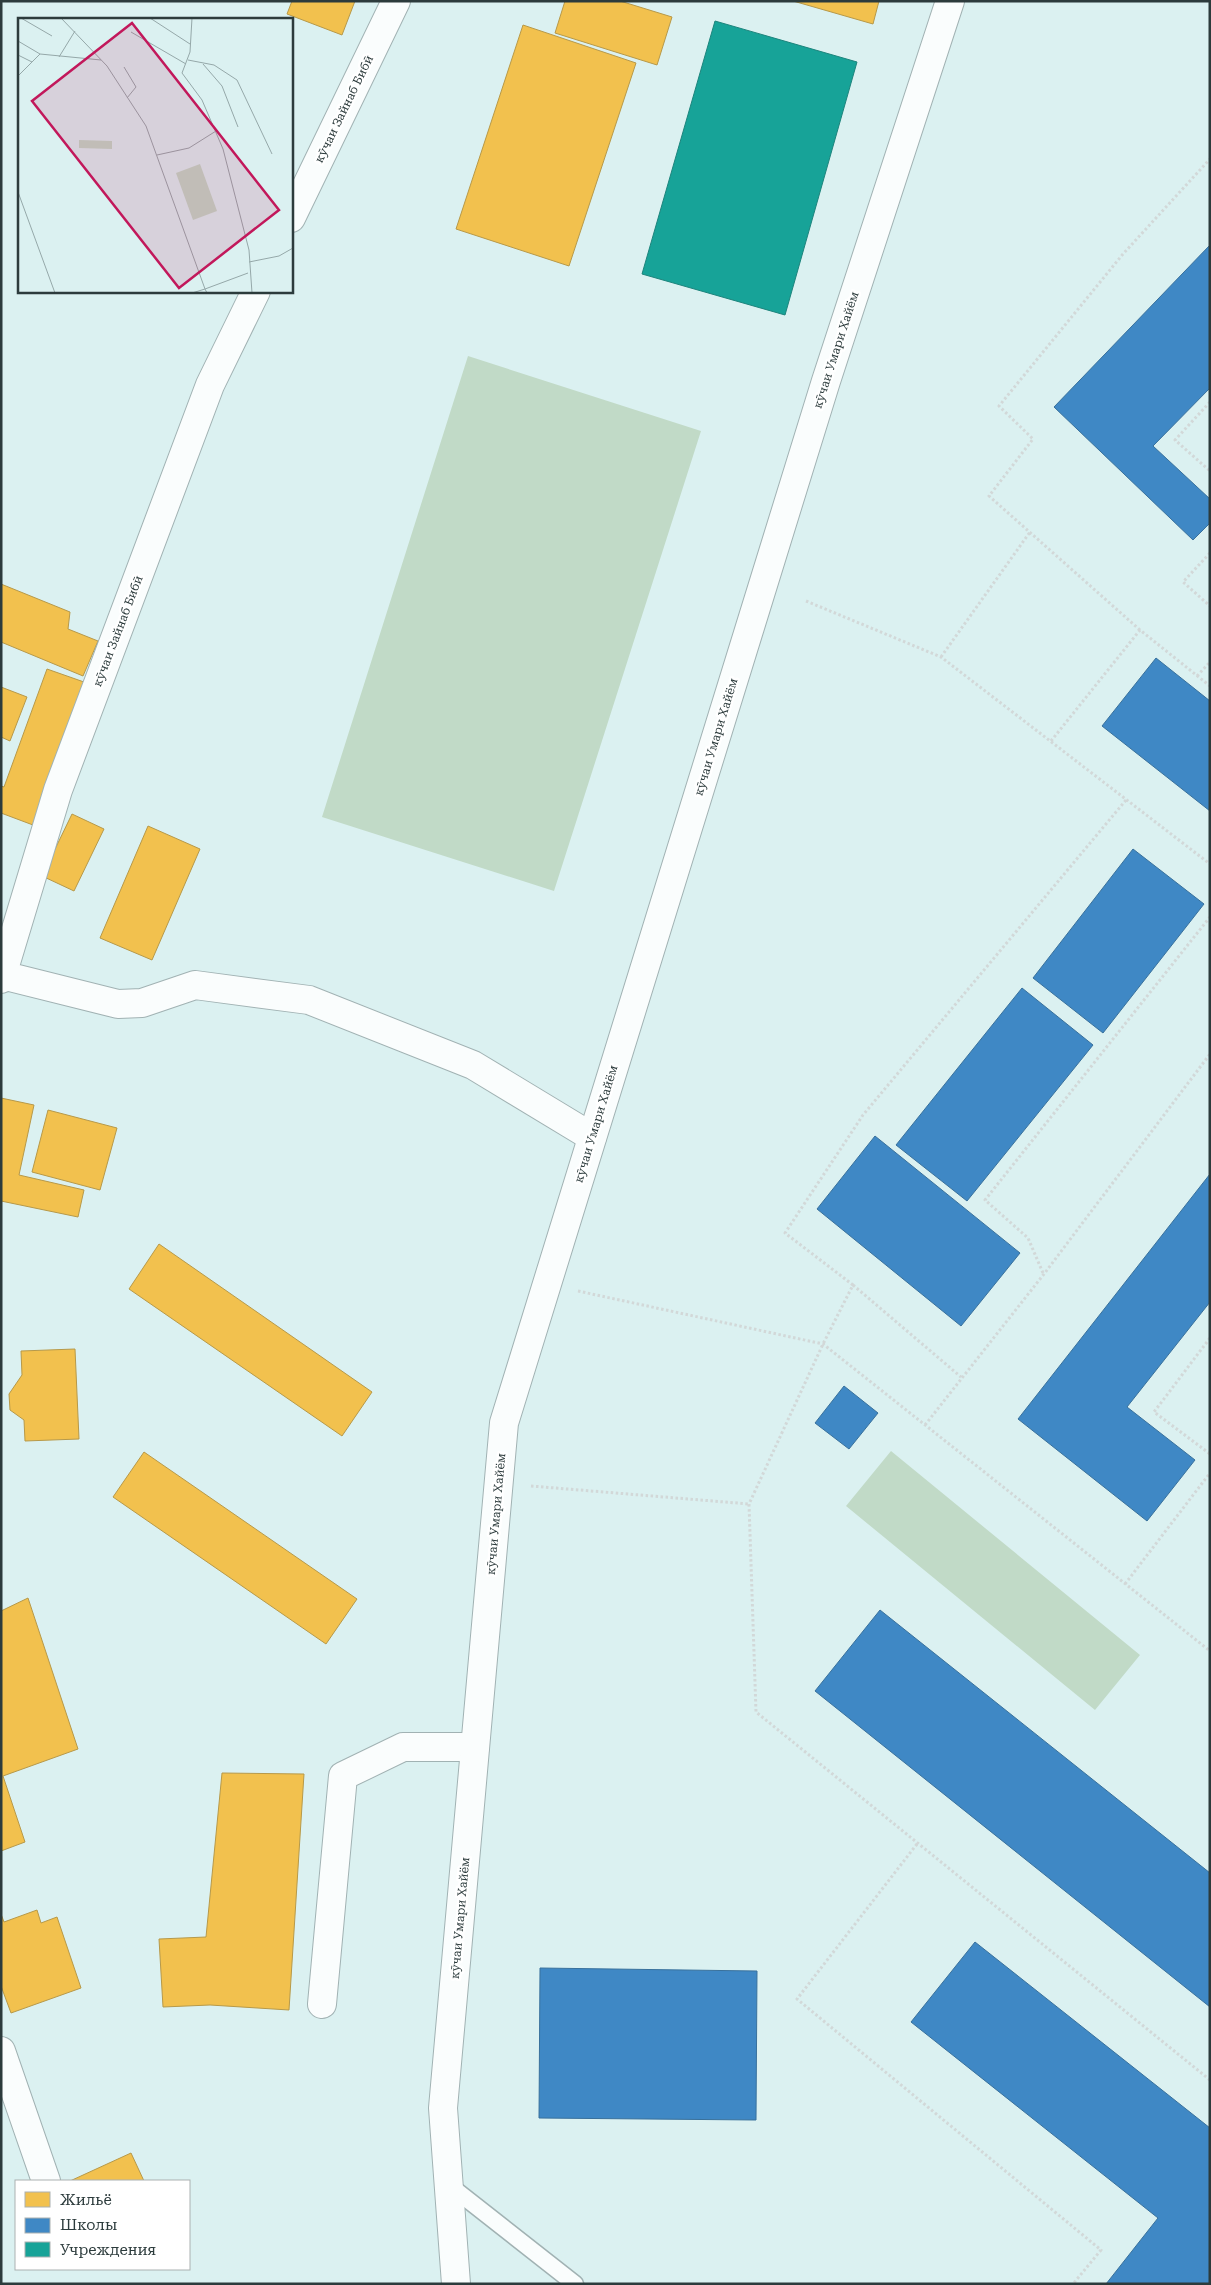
<svg xmlns="http://www.w3.org/2000/svg" width="1211" height="2285" font-family="'Roboto Serif',serif">
<rect width="100%" height="100%" fill="#dbf1f1"/>
<!-- green -->
<path fill="#c1dac7" d="M468,356L701,431L554,891L322,817Z
M891,1451L1140,1655L1095,1710L846,1506Z"/>
<!-- homes -->
<path fill="#f2c14e" stroke="#b79949" d="M292,1H355L342,35L287,14Z
M565,1H620L672,17L657,65L555,33Z
M793,1H879L873,24Z
M523,25L636,63L569,266L456,229Z
M1,584L70,612L68,629L98,641L83,676L1,642Z
M47,669L84,682L33,825L1,813V786L4,787Z
M1,687L27,697L10,741L1,737Z
M72,814L104,829L74,891L42,876Z
M148,826L200,849L152,960L100,938Z
M1,1098L34,1105L19,1175L84,1190L78,1217L1,1201Z
M48,1110L117,1128L100,1190L32,1172Z
M159,1244L372,1392L342,1436L129,1289Z
M75,1349L79,1439L25,1441L24,1420L10,1410L9,1394L22,1375L21,1351Z
M144,1452L357,1599L326,1644L113,1497Z
M28,1598L78,1749L3,1776L25,1842L1,1851V1611Z
M222,1773L304,1774L289,2010L210,2005L163,2007L159,1939L206,1937Z
M37,1910L41,1923L57,1917L81,1988L11,2013L1,1986V1914L4,1922Z
M131,2153L144,2181H70Z"/>
<!-- schools -->
<path fill="#3f88c5" stroke="#39719c" d="M1210,245V388L1153,446L1210,499V523L1193,540L1054,407Z
M1156,658L1210,701V811L1102,726Z
M1133,849L1204,904L1103,1033L1033,978Z
M1022,988L1093,1045L967,1201L896,1145Z
M875,1136L1020,1253L961,1326L817,1209Z
M1210,1174V1302L1127,1407L1195,1460L1147,1521L1018,1419Z
M844,1386L878,1413L849,1449L815,1423Z
M880,1610L1210,1873V2007L815,1691Z
M975,1942L1210,2128V2284H1106L1158,2218L911,2022Z
M540,1968L757,1971L756,2120L539,2118Z"/>
<!-- public -->
<path fill="#17a398" stroke="#1d847c" d="M715,21L857,62L785,315L642,274Z"/>
<g fill="none" stroke-linecap="round" stroke-linejoin="round">
<!-- service casing -->
<g stroke="#a1b2b3" stroke-width="19">
<path id="service" d="M449,2185L575,2284"/>
</g>
<!-- minor casing -->
<g stroke="#a1b2b3" stroke-width="30">
<path id="minor" d="M291,218L396,1
M2,975L118,1004L142,1003L195,985L309,1000L473,1065L592,1137
M1,979L58,790L210,385L256,291
M322,2004L343,1776L403,1747H475
M1,2051L46,2181"/>
</g>
<!-- tertiary casing -->
<g stroke="#a1b2b3" stroke-width="30">
<path id="tertiary" d="M456,2284L443,2108L504,1423L826,381L950,1"/>
</g>
<!-- path -->
<path stroke="#d2d8d8" stroke-width="3" stroke-dasharray="2.5 2.5" stroke-linecap="butt" d="M1210,402L1175,440L1210,471
M1210,553L1183,582L1210,606
M806,601L941,657L1210,864
M1140,630L989,496L1033,439L999,406L1123,254L1210,159
M941,657L1030,532
M1197,676L1210,662
M1051,741L1140,630L1210,686
M1126,800L863,1115L785,1233L853,1285L823,1344L749,1504L756,1712L1210,2080
M1043,1273L1028,1238L985,1200L1210,917
M853,1285L961,1377
M578,1291L823,1344L1210,1651
M1210,1338L1154,1412L1210,1454
M925,1425L1044,1274L1210,1054
M531,1486L749,1504
M1125,1584L1210,1473
M917,1844L797,1999L1101,2250L1073,2284"/>
<!-- service -->
<use href="#service" stroke="#fafdfd" stroke-width="16"/>
<!-- minor -->
<use href="#minor" stroke="#fafdfd" stroke-width="28"/>
<!-- tertiary -->
<use href="#tertiary" stroke="#fafdfd" stroke-width="28"/>
</g>
<g text-anchor="middle" dominant-baseline="central" stroke-width="5" stroke-linejoin="round" paint-order="stroke">
<!-- street labels -->
<g font-size="12" fill="#2c3b3c" stroke="#fff">
<text transform="translate(344 109) rotate(-64)">кӯчаи Зайнаб Бибӣ</text>
<text transform="translate(836 350) rotate(-72)">кӯчаи Умари Хайём</text>
<text transform="translate(118 631) rotate(-69)">кӯчаи Зайнаб Бибӣ</text>
<text transform="translate(716 737) rotate(-73)">кӯчаи Умари Хайём</text>
<text transform="translate(596 1124) rotate(-73)">кӯчаи Умари Хайём</text>
<text transform="translate(496 1514) rotate(-85)">кӯчаи Умари Хайём</text>
<text transform="translate(460 1918) rotate(-85)">кӯчаи Умари Хайём</text>
</g>
</g>
<!-- overview -->
<g transform="translate(18 18)">
<rect width="275" height="275" fill="#dbf1f1"/>
<path d="M61,122L94,123V131L61,130ZM182,146L199,193L175,202L158,155Z" fill="#c1dac7"/>
<path fill="none" stroke="#95a8a9" stroke-width="1" d="M3,0L34,18M43,0L89,48L128,108L187,271L230,255M132,0L172,26M174,0L172,34L164,55L184,82L205,131L231,232L234,275M113,14L168,46M0,23L22,36M0,37L14,44M41,39L57,13M170,42L196,47L219,62L254,136M185,46L204,68L220,109M106,49L118,69L109,80M0,58L22,36L83,42M139,137L171,130L198,113M0,174L37,275M231,244L261,238L275,230M174,275L187,271L189,275"/>
<path fill="#c2185b" fill-opacity="0.15" stroke="#c2185b" stroke-width="2.5" d="M114,5L261,192L161,270L14,83Z"/>
<rect width="275" height="275" fill="none" stroke="#2c3b3c" stroke-width="2.5"/>
</g>
<!-- border -->
<rect width="1211" height="2285" fill="none" stroke="#2c3b3c" stroke-width="5"/>
<!-- legend -->
<rect x="15" y="2180" width="175" height="90" fill="#ffffff" stroke="#abb1b1"/>
<rect x="25" y="2192" width="25" height="15" fill="#f2c14e" stroke="#abb1b1"/>
<text x="60" y="2205" font-size="15" fill="#2c3b3c">Жильё</text>
<rect x="25" y="2218" width="25" height="15" fill="#3f88c5" stroke="#abb1b1"/>
<text x="60" y="2230" font-size="15" fill="#2c3b3c">Школы</text>
<rect x="25" y="2242" width="25" height="15" fill="#17a398" stroke="#abb1b1"/>
<text x="60" y="2255" font-size="15" fill="#2c3b3c">Учреждения</text>
</svg>
